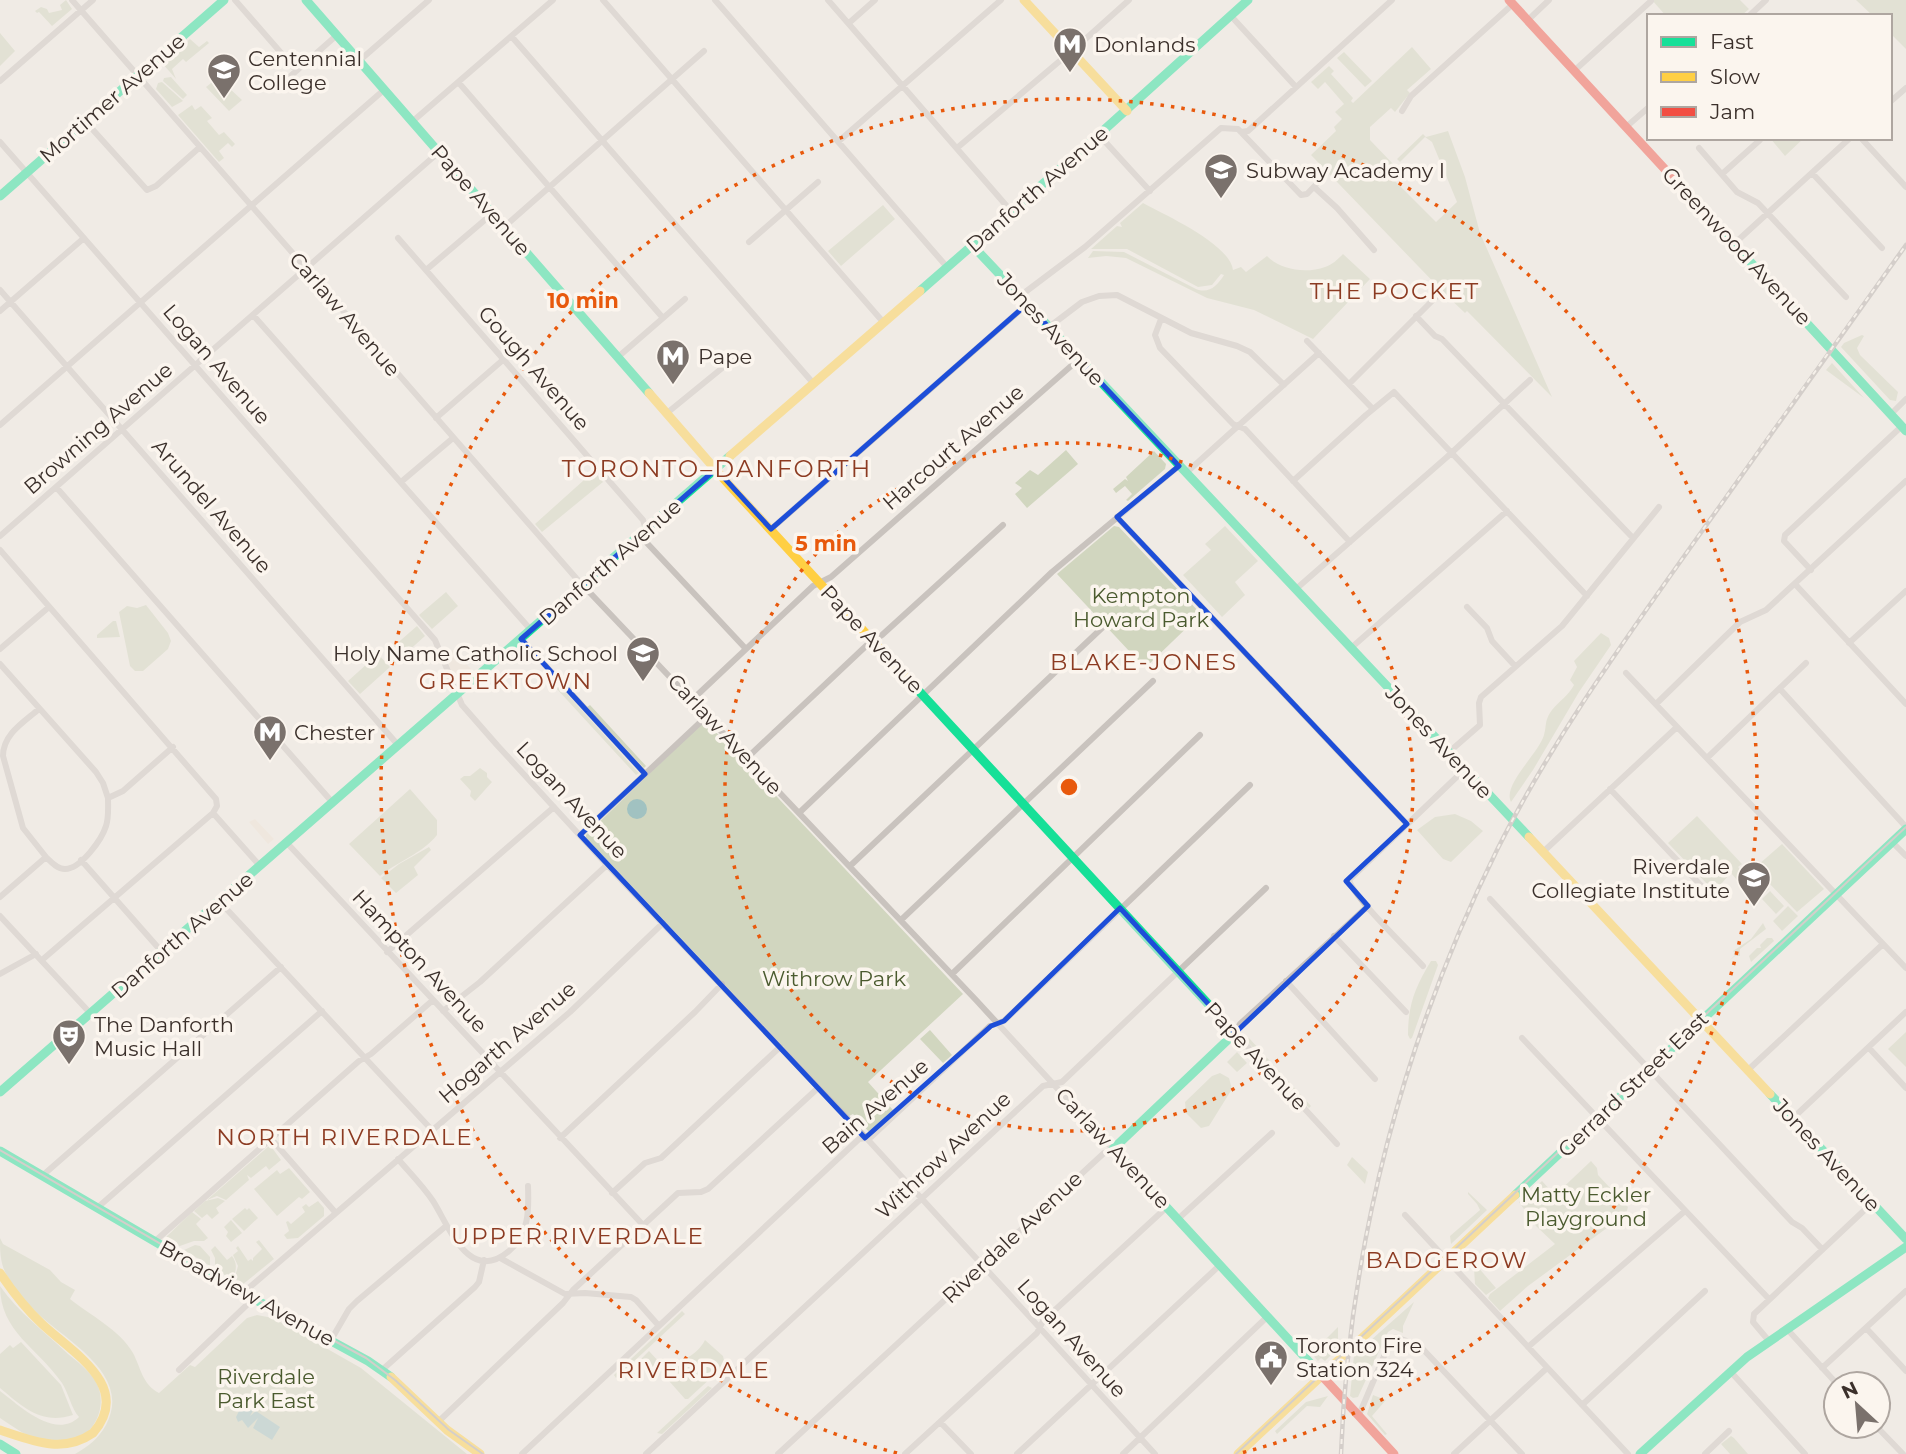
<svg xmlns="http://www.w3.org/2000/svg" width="1906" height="1454" font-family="Montserrat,sans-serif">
<rect width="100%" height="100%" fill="#f0ebe5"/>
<!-- green -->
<path fill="#d1d6bf" d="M66,0L72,9L52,26L39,12L37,13L35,11L41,7L47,9L49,13L62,10L60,5Z
M1652,0H1740L1749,9L1741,16H1666Z
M1856,0H1906V49L1890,33V16H1873Z
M0,33L15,51L0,66Z
M190,39L199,47L207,41L209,43L186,62L183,59L172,69L176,79L162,63Z
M1412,47L1431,69L1407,90L1410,93L1395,112L1391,108L1370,127V140L1395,166L1388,174L1436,222L1457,202L1432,142L1425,137L1400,162L1397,159L1423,134L1426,137L1448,131L1465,177L1480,233L1552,397L1467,311L1465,313L1445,294L1311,155L1336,131L1334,127L1342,119L1335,112L1344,104L1325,82L1318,89L1311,82L1329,66L1334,71L1331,74L1353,98L1351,101L1353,103Z
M1344,52L1372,81L1365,87L1337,58Z
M221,75L230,85L228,87L242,100L229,111L206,87Z
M171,77L187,95L183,99L163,81L164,78Z
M162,82L182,100L183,101L172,107L156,89L158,83Z
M192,105L195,110L201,106L212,118L207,121L219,135L224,132L235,144L232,147L228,143L219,151L224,158L219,162L178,115Z
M1770,138H1804L1785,156Z
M1143,203C1165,215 1230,244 1233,270L1241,267L1246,272L1267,256C1280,270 1306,274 1325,267C1332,265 1338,259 1343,254L1370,279L1313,339L1254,310L1207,298L1126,258L1106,256L1088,258L1093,251L1124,252L1196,289C1209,294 1217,286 1224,275L1221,274L1212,285L1198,287L1127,249H1091L1117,226L1122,227L1120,223Z
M883,205L895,219L841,266L828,251Z
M1862,335L1864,336L1857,348L1860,355L1898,392L1896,401L1890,400L1841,347L1844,343Z
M1832,363L1864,398L1826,370Z
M1066,450L1078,464L1027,508L1015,494L1022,488L1015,483L1030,470L1038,475Z
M1154,451L1166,464L1165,469L1128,501L1126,500L1132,494L1125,486L1116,493L1113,489L1125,479L1128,481L1126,477Z
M594,471L603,482L542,532L535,524Z
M1114,526L1119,527L1201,614L1145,668L1057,574Z
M1225,526L1258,561L1235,582L1245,595L1222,617L1183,575L1211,550L1205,544Z
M446,592L458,606L432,629L419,615Z
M146,605L168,633L171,641L168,649L143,671H135L130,666L119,612L127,606L137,608Z
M113,621H116L120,637L97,638V635Z
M417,626L425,636L395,663L386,653Z
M1601,633L1609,638L1611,645L1579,692L1533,770L1511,802C1502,785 1539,753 1544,735C1547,725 1544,721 1552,710C1559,701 1569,695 1574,685L1570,680L1577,667L1574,661Z
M378,654L390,667L360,694L348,681Z
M548,673L635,769L639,773L636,775L545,676Z
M590,705L646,766L644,768L587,707Z
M705,724L710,726L963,994L868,1082L893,1110L869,1132L853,1114L849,1116L586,838V835L700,725Z
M480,768L487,773V777L492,782L475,801L470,796L471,791L460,779L464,776H470Z
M410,789L437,820V835C422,854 398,861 380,876L349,844Z
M1455,814L1471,821L1483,831L1451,862L1443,859L1417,830L1435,817Z
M1697,816L1742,864L1738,867L1744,873L1737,880L1731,873L1721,884L1710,887L1668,843Z
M1782,844L1824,889L1797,912L1764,878L1762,879L1769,889L1764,894L1758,884L1759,881L1750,872Z
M429,847L431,850L414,867L418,875L396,893L381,878L399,864Z
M1748,874L1759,889L1757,893L1761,897L1758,900L1740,881Z
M1770,891L1784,906L1776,914L1762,899Z
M1788,906L1798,916L1782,931L1773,921Z
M1763,923L1766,929L1740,949V956H1735L1729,961L1736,954L1733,951L1751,939Z
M1767,938H1772L1774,941L1751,962L1749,956L1757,948H1761L1760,945Z
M1431,961H1436L1438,965L1412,1038L1410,1039L1408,1035C1408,1005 1415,987 1431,961Z
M930,1030L952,1055L943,1063L920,1039Z
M1906,1032V1067L1888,1049Z
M1249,1038L1311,1106L1309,1108L1246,1040Z
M1237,1052L1247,1063L1237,1072L1227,1062Z
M1220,1073L1229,1078L1232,1089L1209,1126L1201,1128L1186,1113L1185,1102L1212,1076Z
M270,1145L281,1160L269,1170L266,1166L251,1178L247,1175L249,1180L226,1200L217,1196L207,1200Z
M1352,1157L1368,1172L1365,1184L1347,1165Z
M1591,1161L1597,1168L1598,1175L1628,1207L1626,1214L1528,1286L1500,1311L1488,1298L1490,1294L1555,1244L1536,1226L1519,1202L1542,1181L1555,1195Z
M289,1168L310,1192L302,1199L299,1197L277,1216L254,1189L277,1170L280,1174Z
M1468,1192L1487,1210L1451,1244L1450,1236L1480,1210L1477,1204L1468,1194Z
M218,1198L225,1201L216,1208L219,1213L212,1219L207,1214L202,1218L194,1211L205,1201Z
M318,1201L324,1208V1216L298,1238L287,1239L284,1235L289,1231L286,1222L288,1221L291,1224L305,1212L302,1207L306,1204L309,1207Z
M245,1208L247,1210L249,1208L258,1218L244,1231L232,1219Z
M192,1212L201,1219L196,1224L208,1238L204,1241H194L177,1247L164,1239Z
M231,1220L242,1233L231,1242L226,1236L228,1232L224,1227Z
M0,1238L3,1244L50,1270L61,1282L75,1290L70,1299C90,1315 120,1330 133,1353C141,1368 142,1384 159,1393L190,1365L195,1367L247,1318L257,1315L273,1318L361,1368L467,1454H75C89,1446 98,1439 106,1425C133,1374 66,1341 36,1312C25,1302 14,1288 6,1274C0,1262 0,1251 0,1238Z
M259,1240L274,1259L242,1285L234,1280L238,1266L233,1255L238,1251L236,1248L238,1246L248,1261L251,1259L253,1261V1258L262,1249L256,1242Z
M195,1245L200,1246L210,1257V1266L184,1250Z
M215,1246L227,1260L232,1256C238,1264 236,1270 233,1280L215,1269V1258L211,1250Z
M1477,1266L1496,1288L1486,1295L1475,1284L1474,1268Z
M0,1286C18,1312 45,1332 68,1354C78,1362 88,1370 95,1380C108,1401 98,1429 77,1440C49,1454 23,1433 0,1418V1391C20,1406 55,1440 79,1417C71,1408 69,1394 62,1383C38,1348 0,1332 0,1286Z
M1414,1302L1403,1326V1333L1393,1329L1388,1332L1358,1397L1353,1398L1350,1396L1354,1355Z
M682,1311L685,1314L616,1378L614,1375Z
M1338,1327V1348L1325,1361L1321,1358L1318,1361L1299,1340L1302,1338L1314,1351Z
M705,1340L723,1356L725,1365L688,1399H685L661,1372C677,1361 696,1358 705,1340Z
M21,1342L61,1385L73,1415C42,1425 24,1408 0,1388V1354L10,1345L13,1348Z
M649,1351L661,1364L653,1371L641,1359Z
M708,1386L712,1388L662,1434L657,1433Z
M1373,1395L1386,1400L1372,1416L1387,1434L1385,1435L1367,1414Z
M1328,1396L1320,1407L1307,1406L1277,1434L1275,1431L1306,1402Z
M1731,1436L1734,1438L1748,1454H1730L1721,1444Z"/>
<!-- plaza -->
<path fill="#eee3d5" d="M453,650L473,671L460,681L453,677L446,656Z
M255,819L274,839L268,844L249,822Z"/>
<!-- water -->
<path fill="#a1c2c1" d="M1103,587L1110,592L1106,600L1093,598L1090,595V592Z
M627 809a10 10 0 1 1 20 0a10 10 0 1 1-20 0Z
M1551 1224a9 9 0 1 1 18 0a9 9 0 1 1-18 0Z
M244,1401L255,1407L250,1416L256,1411L280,1427L272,1440L253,1428L258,1418L248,1428L242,1420L238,1422L236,1417Z"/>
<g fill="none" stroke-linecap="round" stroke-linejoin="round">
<!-- street -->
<path stroke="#c9c3be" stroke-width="6" d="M72,0L576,578L976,1000L1113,1149L1104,1153L778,1454
M235,0L296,70
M603,0L884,323
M715,0L947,267
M828,0L1011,211
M1231,16L1296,87
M1749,16L1766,0
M1528,20L1549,0
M849,23L875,0
M512,37L814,384
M359,61L429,0
M1575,70L1651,1
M0,81L93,0
M459,83L663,318
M277,88L337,35
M1890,102L1906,88
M1402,111L1411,96L1513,4
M85,121L147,190L156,186L200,147
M413,121L553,0
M1626,127L1649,107
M1241,132L1248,131L1392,0
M1099,135L1150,191
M1861,138L1906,187
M839,141L1001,0
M0,142L435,640L462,705L497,745L607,865L870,1142L1155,1454
M957,148L1081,43L1129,0
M1699,148L1737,192L1758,203L1846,297
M1812,173L1882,248
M1722,174L1760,140
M1314,187L1337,208L1374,250
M504,227L704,51
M398,238L643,520L646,530V542L746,649
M749,242L818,182
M1735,243L1850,138
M426,270L493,213
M0,290L398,745
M1020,296L1085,247L1221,128L1238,129L1301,195L1307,194L1326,174
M0,311L84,238
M253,315L531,630
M1416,316L1435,336L1442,339L1633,538
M1161,319L1155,335L1160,348L1233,424L1245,429L1350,542
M1049,327L1082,302L1099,296L1117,295L1191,333L1237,346L1250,352L1284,385
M1307,341L1373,409
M618,357L685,299
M1349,384L1441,292
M667,413L732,360
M1891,414L1906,399
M436,418L504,359
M0,425L385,89
M1186,473L1319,353
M1293,481L1366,415L1394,392L1587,596
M401,482L453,438
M56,487L333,803
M1117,517L1407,824
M771,529L1027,304
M0,536L439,152
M0,550L216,799L217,806L213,813L42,960
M1811,570L1784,541L1785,535L1902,426
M1795,584L1906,704
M1296,589L1447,457L1530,380
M1467,607L1487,628L1492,641L1515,666
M521,639L645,774
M1849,643L1906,591
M1351,648L1507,511
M0,649L49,607
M0,664L96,772L103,783L108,798
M1626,673L1906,968
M1780,689L1906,827
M693,699L813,586L831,577L1079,359
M1656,704L1740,622L1766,610L1906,481
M39,709C24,722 3,734 3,756L23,828L46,857
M1449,752L1480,725L1479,703L1481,697L1562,626L1659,507
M747,758L867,645L882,635L1003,525
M1707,758L1806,663
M1610,789L1710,895
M213,813L260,866
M799,813L1052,572L1179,466
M580,835L707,716
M1892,842L1906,856
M287,843L643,1225
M1543,852L1677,727
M81,860L162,952
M850,866L1103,627
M0,897L46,857C51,862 57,869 65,869C81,869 102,839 106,826C109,817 108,807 108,798L123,791L173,747
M1490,899L1792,1222L1802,1228L1822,1249
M220,902L431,1129
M0,916L91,1014
M901,920L1153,681
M1334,936L1406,1012
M387,952L554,807
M1423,966C1408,949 1354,898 1349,880L1465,769
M0,974L36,954
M952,974L1200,735
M1286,981L1375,1079
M443,1011L480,982L607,865
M1522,1038L1769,1299
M1869,1048L1906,1088
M1748,1070L1883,944
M1793,1118L1906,1012
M560,1138L695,1012L722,984
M274,1142L335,1212
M1337,1144L1235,1033L1240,1024L1368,906
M398,1159C409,1172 423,1186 433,1201C449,1226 469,1285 509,1251C529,1234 529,1211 528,1186
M42,1176L281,967
M612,1193L645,1163L661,1158L780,1047
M97,1208L322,1011
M1405,1215L1628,1454
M1178,1219L1272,1133
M154,1242L359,1061L371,1054L433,1000
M500,1258L565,1294L585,1293L631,1297L636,1300L659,1326
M243,1293L570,1012L663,923
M1866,1328L1906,1371
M1787,1329L1837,1384
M331,1340L349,1309L357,1301L446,1226
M1769,1341L1753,1322L1754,1314L1872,1203
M1528,1347L1685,1211
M1822,1368L1906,1291
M179,1370L253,1299
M382,1370L475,1287L479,1282L484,1260
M1730,1371L1805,1454
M1582,1405L1705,1291
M1359,1415L1390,1342L1395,1337L1419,1345L1522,1454
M438,1422L563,1303L573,1290L678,1193L701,1192L708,1189L818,1088
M940,1422L971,1454
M1876,1426L1903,1454
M522,1454L859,1139L871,1137L990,1026L1004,1021L1250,785
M646,1454L1043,1086L1062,1082L1266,888
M905,1454L1037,1333L1043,1321L1167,1207
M1017,1454L1220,1265
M1123,1454L1267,1317
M1454,1454L1547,1368
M1705,1454L1729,1431"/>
<!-- fast -->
<path stroke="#16e098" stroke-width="9" d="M306,0L649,393
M0,196L224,0
M1709,217L1906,431
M972,245L1529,837
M920,291L1084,148L1248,0
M905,676L1235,1033L1113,1149L1323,1377
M0,1092L730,456
M1770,1094L1906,1239
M0,1151L243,1293L368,1361L391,1377
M1515,1195L1906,829
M0,1444L16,1454
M1640,1454L1747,1357L1906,1247"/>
<!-- slow -->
<path stroke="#ffcf43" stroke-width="9" d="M1024,0L1127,111
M649,393L722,477L905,676
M730,456L920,291
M1529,837L1770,1094
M0,1273C12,1291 25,1308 41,1323C70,1351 134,1386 93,1433C63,1454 33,1441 0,1430
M391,1377L447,1430L480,1454
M1238,1454L1515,1195"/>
<!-- jam -->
<path stroke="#f24e42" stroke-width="9" d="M1509,0L1709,217
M1323,1377L1394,1454"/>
<!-- tram -->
<path stroke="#b1aca8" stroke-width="2" d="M0,1150L231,1285L366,1358L395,1380L449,1430L483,1454
M1236,1454L1906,827"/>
<!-- rail casing -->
<g stroke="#b1aca8" stroke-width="4.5">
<path id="rail" d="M1341,1454C1349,1244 1404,1038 1497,850C1548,748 1614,655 1680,562C1755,456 1830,350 1906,245"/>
</g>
<!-- rail -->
<use href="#rail" stroke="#fbf5ee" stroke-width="2" stroke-dasharray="5" stroke-linecap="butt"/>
</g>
<!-- marked area -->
<path d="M0 0H1906V1454H0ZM1027,304L1179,466L1117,517L1407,824L1346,881L1368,906L1235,1033L1120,908L1004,1021L991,1026L865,1138L580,835L645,774L521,639L716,469L771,529Z" fill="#f0ebe5" fill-opacity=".55" fill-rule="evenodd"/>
<path fill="none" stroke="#1d4ed8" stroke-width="5" stroke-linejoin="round" d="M1027,304L1179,466L1117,517L1407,824L1346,881L1368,906L1235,1033L1120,908L1004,1021L991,1026L865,1138L580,835L645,774L521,639L716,469L771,529Z"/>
<!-- distance rings -->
<g fill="none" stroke="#e8590c" stroke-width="3.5" stroke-dasharray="3.5 7">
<circle cx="1069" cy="787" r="344"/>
<path d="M897 1453A688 688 0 1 1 1241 1453"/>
</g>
<!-- icons -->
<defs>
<g id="metro-pin" transform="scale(1.75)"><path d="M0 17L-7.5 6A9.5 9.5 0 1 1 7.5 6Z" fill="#7a716c" stroke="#fbf5ee"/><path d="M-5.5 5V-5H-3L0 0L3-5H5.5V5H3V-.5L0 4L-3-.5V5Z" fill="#fff"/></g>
<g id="university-pin" transform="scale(1.75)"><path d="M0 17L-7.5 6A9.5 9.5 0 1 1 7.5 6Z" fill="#7a716c" stroke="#fbf5ee"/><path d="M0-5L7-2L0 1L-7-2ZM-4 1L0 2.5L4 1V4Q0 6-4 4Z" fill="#fff"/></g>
<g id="school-pin" transform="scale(1.75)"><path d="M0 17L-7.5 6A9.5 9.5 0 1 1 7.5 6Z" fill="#7a716c" stroke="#fbf5ee"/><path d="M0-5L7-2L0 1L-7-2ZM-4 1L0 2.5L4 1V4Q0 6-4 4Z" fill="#fff"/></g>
<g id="theatre-pin" transform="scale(1.75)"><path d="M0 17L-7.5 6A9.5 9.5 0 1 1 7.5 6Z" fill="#7a716c" stroke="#fbf5ee"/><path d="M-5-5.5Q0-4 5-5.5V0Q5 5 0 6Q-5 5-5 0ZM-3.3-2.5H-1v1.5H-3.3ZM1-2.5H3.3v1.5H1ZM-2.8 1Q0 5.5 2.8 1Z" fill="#fff"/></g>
<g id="civic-pin" transform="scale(1.75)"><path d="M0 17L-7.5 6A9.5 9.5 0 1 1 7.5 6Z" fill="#7a716c" stroke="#fbf5ee"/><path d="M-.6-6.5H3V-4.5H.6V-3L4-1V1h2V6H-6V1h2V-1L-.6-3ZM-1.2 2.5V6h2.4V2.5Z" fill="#fff"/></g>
</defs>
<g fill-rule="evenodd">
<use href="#metro-pin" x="1070" y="44"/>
<use href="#university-pin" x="224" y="70"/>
<use href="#school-pin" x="1221" y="170"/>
<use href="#metro-pin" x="673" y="356"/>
<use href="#school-pin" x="643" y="653"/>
<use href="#metro-pin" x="270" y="732"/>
<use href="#school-pin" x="1754" y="878"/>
<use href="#theatre-pin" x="69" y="1036"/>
<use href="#civic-pin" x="1271" y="1357"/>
</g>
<g text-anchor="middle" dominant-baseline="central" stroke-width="7" stroke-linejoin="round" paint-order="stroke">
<!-- poi labels -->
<g font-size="21" fill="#3b302b" stroke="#fbf5ee" text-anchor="start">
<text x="1094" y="44">Donlands</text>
<text x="248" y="58">Centennial<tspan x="248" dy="24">College</tspan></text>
<text x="1246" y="170">Subway Academy I</text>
<text x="698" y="356">Pape</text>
<text x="618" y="653" text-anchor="end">Holy Name Catholic School</text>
<text x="294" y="732">Chester</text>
<text x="1730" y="866" text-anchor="end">Riverdale<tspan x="1730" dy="24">Collegiate Institute</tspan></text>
<text x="94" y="1024">The Danforth<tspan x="94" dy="24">Music Hall</tspan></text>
<text x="1296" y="1345">Toronto Fire<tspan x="1296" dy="24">Station 324</tspan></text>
</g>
<!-- street labels -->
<g font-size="21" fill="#3b302b" stroke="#fbf5ee">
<text transform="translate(112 98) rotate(-41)">Mortimer Avenue</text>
<text transform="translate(1037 189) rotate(-41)">Danforth Avenue</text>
<text transform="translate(481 200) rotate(49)">Pape Avenue</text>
<text transform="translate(1737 246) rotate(47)">Greenwood Avenue</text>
<text transform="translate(345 314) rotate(49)">Carlaw Avenue</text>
<text transform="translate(1051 329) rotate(47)">Jones Avenue</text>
<text transform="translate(217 364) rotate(49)">Logan Avenue</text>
<text transform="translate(534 368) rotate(49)">Gough Avenue</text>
<text transform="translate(98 428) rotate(-41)">Browning Avenue</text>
<text transform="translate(953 447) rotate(-41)">Harcourt Avenue</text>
<text transform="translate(212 506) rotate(49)">Arundel Avenue</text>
<text transform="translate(610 562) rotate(-41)">Danforth Avenue</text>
<text transform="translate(872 639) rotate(47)">Pape Avenue</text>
<text transform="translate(725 734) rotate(47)">Carlaw Avenue</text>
<text transform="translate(1439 742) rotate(47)">Jones Avenue</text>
<text transform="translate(572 800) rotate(47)">Logan Avenue</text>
<text transform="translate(182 935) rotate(-41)">Danforth Avenue</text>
<text transform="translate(420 961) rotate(47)">Hampton Avenue</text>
<text transform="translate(507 1042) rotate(-41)">Hogarth Avenue</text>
<text transform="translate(1256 1056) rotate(47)">Pape Avenue</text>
<text transform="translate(1633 1084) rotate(-44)">Gerrard Street East</text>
<text transform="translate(875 1106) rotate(-41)">Bain Avenue</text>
<text transform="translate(1113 1148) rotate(47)">Carlaw Avenue</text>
<text transform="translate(943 1155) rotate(-43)">Withrow Avenue</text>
<text transform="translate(1827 1155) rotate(47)">Jones Avenue</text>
<text transform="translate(1012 1237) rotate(-43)">Riverdale Avenue</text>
<text transform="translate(247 1293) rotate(29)">Broadview Avenue</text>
<text transform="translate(1072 1338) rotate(48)">Logan Avenue</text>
</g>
<!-- park labels -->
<g font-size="21" fill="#4a5a2e" stroke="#fbf5ee">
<text x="1141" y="595">Kempton<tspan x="1141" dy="24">Howard Park</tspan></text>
<text x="834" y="978">Withrow Park</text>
<text x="1586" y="1194">Matty Eckler<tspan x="1586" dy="24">Playground</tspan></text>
<text x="266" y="1376">Riverdale<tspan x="266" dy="24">Park East</tspan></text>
</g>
<!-- neighbourhood labels -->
<g font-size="23" letter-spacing="2" fill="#8c3b22" stroke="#fbf5ee">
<text x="1395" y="291">THE POCKET</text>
<text x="1144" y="662">BLAKE-JONES</text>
<text x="506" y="681">GREEKTOWN</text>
<text x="345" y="1137">NORTH RIVERDALE</text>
<text x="578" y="1236">UPPER RIVERDALE</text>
<text x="1447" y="1260">BADGEROW</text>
<text x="694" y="1370">RIVERDALE</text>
</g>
<!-- quarter labels -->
<g font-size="24" letter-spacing="2" fill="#8c3b22" stroke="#fbf5ee">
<text x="717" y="468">TORONTO–DANFORTH</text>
</g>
</g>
<circle cx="1069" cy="787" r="10" fill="#e8590c" stroke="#fbf5ee" stroke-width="3.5"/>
<g font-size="21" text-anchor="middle" font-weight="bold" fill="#e8590c" stroke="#fbf5ee" stroke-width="7" stroke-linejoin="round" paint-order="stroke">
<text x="583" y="308">10 min</text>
<text x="826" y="551">5 min</text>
</g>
<!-- legend -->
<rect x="1647" y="14" width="245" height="126" fill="#fbf5ee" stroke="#aea6a0" stroke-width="2"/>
<rect x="1661" y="37" width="35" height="10" fill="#16e098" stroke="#aea6a0" stroke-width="2"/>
<text x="1710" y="49" font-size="21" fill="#3b302b">Fast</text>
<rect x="1661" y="72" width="35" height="10" fill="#ffcf43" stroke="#aea6a0" stroke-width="2"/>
<text x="1710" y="84" font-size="21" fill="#3b302b">Slow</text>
<rect x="1661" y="107" width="35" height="10" fill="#f24e42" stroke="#aea6a0" stroke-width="2"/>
<text x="1710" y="119" font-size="21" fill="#3b302b">Jam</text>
<!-- north arrow -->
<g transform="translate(1857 1405) rotate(334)"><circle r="33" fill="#fbf5ee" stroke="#aea6a0" stroke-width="2"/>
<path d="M0-5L12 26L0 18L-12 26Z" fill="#7a716c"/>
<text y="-10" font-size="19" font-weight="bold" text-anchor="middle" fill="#3b302b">N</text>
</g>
</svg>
